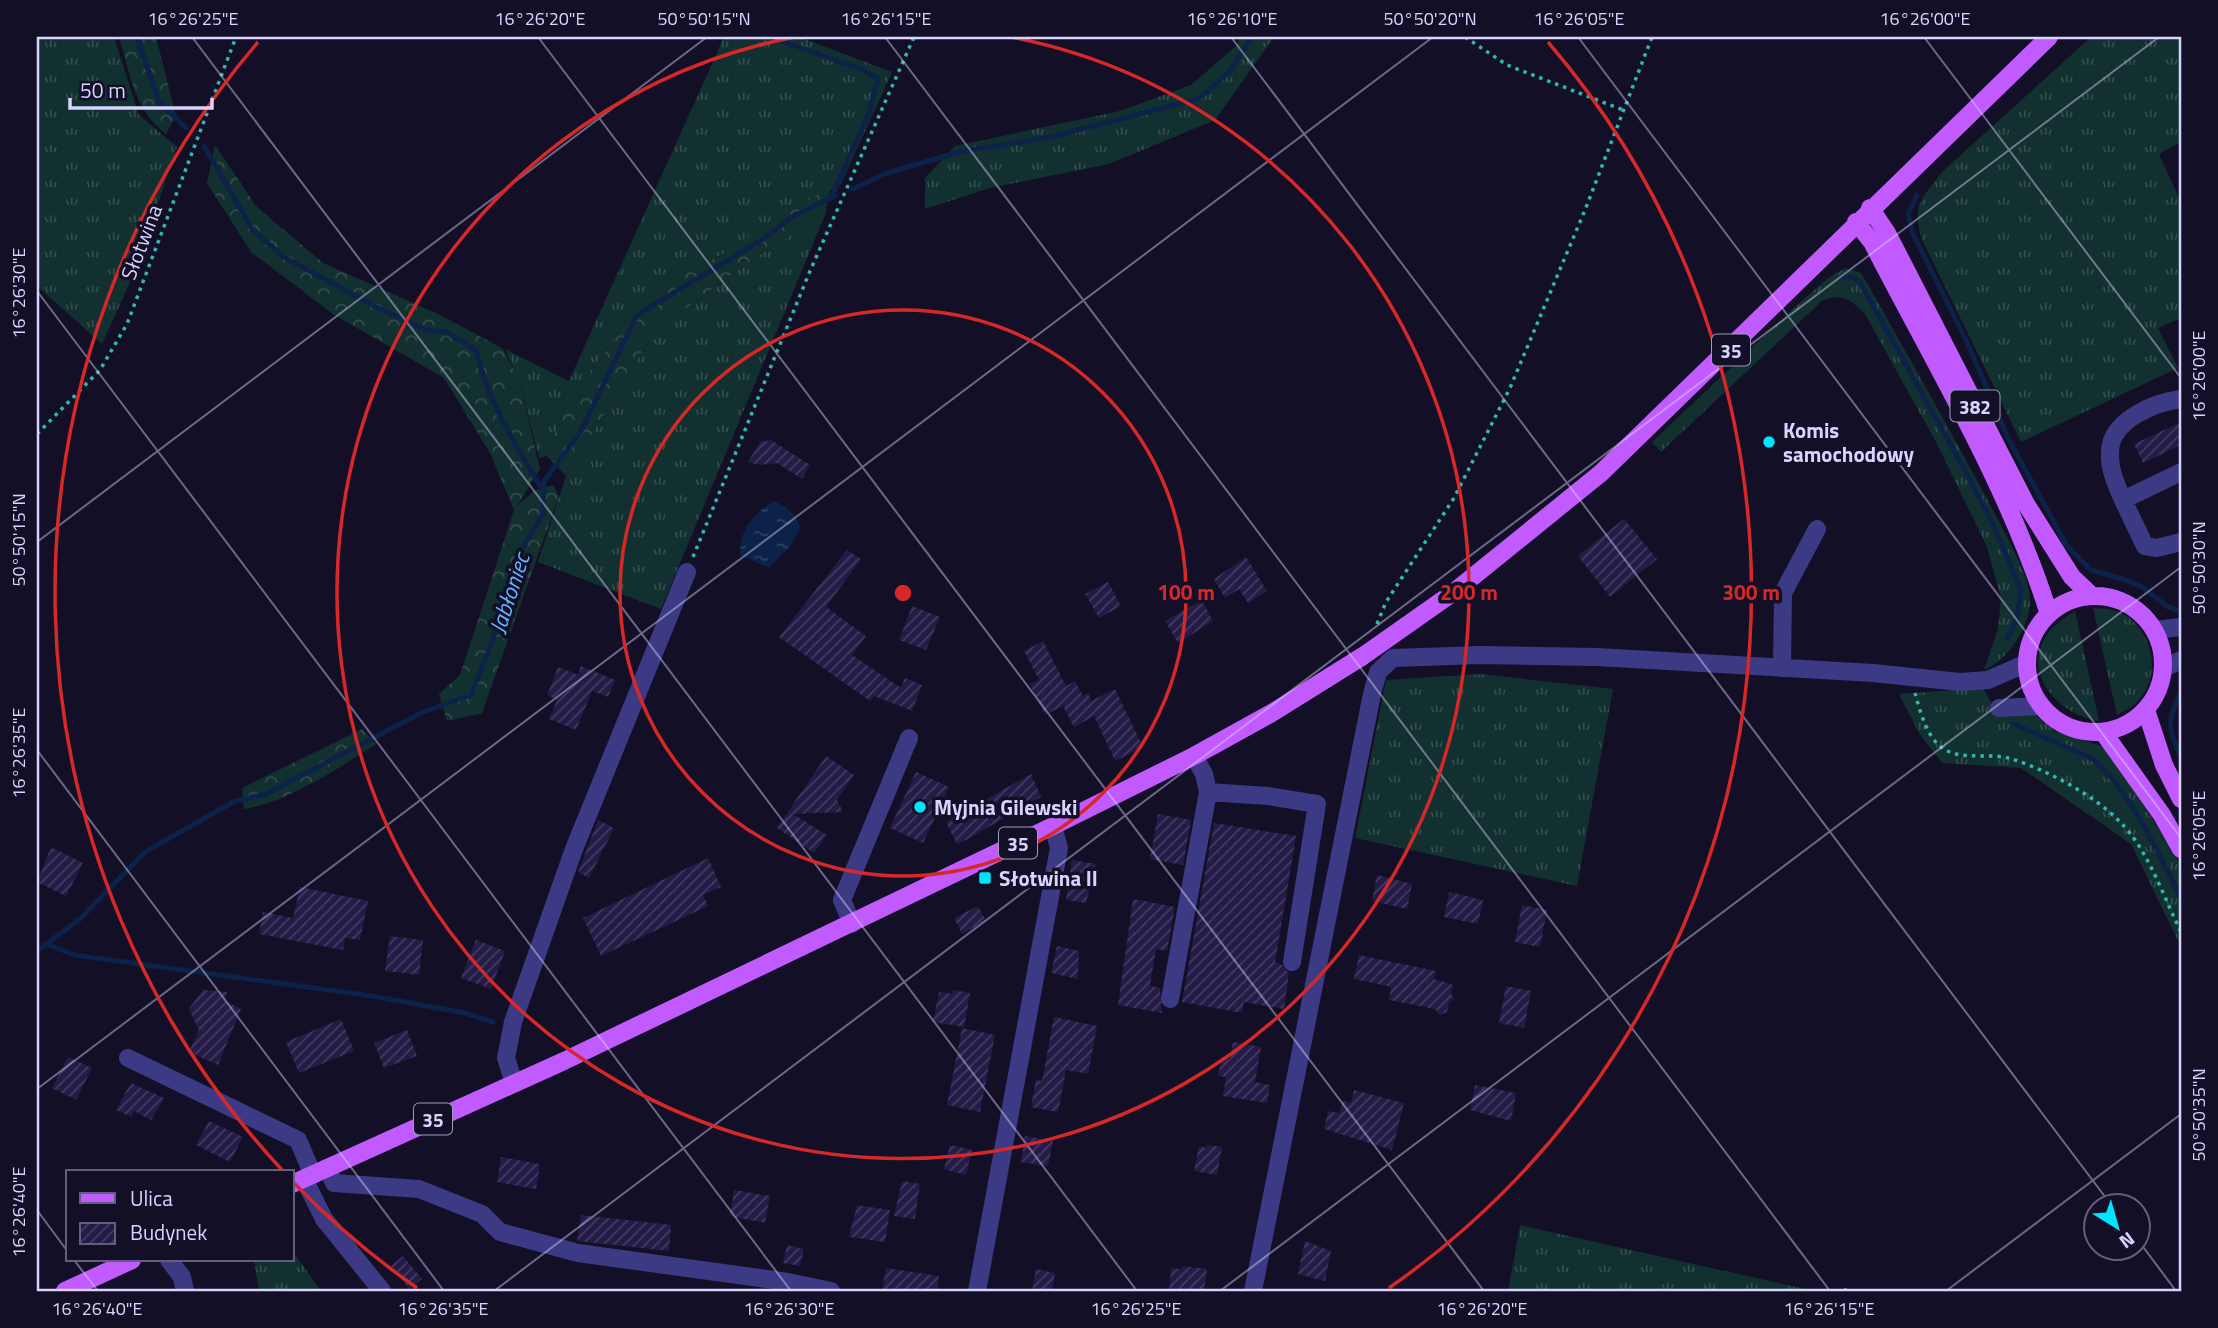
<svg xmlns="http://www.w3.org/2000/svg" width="2218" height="1328" font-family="'Titillium Web',sans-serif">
<defs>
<pattern id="grass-tufts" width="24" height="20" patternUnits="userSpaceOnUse" patternTransform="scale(1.75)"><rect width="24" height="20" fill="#12302f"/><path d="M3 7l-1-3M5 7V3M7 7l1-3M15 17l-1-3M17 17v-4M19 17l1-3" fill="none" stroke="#344d4e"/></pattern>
<pattern id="forest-crowns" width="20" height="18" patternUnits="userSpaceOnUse" patternTransform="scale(1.75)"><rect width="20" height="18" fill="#12302f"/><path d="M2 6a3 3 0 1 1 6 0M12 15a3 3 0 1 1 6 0" fill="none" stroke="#344d4e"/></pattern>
<pattern id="water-ripples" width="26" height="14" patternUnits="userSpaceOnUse" patternTransform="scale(1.75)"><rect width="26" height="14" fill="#0c2248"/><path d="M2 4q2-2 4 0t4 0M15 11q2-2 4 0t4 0" fill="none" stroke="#2f4163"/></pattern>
<pattern id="building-hatch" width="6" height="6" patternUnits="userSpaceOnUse" patternTransform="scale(1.75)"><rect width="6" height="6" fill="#241b47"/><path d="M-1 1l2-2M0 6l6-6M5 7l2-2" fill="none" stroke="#433b63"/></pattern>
</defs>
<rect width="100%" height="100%" fill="#130f26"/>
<!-- grass -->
<path fill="url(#grass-tufts)" d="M37,37H114L139,115L177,147L136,269L102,344L37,286Z
M724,37H799L892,72L841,184L721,255L674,278L640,304L565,405L547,456L539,458L520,383L505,349L569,381Z
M1240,37H1274L1215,120L1109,164L990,188L925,209V178L955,146L1120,111L1191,85L1236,46Z
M2091,37H2181V142L2159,154L2181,202V318L2158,328L2178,368L2021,442L1923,242C1911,208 1920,200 1942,172Z
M825,215L661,609L538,562L566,476L655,331L756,257Z
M1845,268L1861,273L1871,290C1913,364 1955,439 1995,514C2006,536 2029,574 2030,598C2032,624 2008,661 1984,670L1998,629L2001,598L1987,547L1937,444L1865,314C1851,300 1843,293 1823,300L1661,452L1652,442L1795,307L1827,279Z
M2093,608C2100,609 2109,608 2116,611C2152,623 2165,677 2136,703C2131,708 2123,711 2117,715Z
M2075,611L2099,721C2061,716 2021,675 2046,636C2053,625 2065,618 2075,611Z
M1481,674L1613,689L1577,886L1355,838L1386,680Z
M1983,688L1996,711L2034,714L2055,731L2101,746L2111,753L2181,864V947L2131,844L2021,768L1942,763L1919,733L1899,694Z
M1520,1225L1814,1291H1508Z
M292,1250L321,1291H259L254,1260H292Z"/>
<!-- forest -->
<path fill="url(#forest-crowns)" d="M119,37H156L176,116L166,134C133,108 131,76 119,37Z
M215,145L256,206L323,263L440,315L502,348L519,379L540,469L517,506L535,490L553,485L559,496L482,713L447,721L439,694L460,675L514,510L490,453L444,378L333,314L251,252L207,183Z
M830,190L825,215L756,257L655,331L566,476L547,456L565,405L640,304L674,278L721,255L797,203Z
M362,729L376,744C339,768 288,802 244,809L242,788Z"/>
<!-- water -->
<path fill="url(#water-ripples)" d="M774,501C786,507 798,514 800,529L789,547L769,568L740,555C739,530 753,514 774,501Z"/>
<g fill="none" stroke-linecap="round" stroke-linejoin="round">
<!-- stream -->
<path stroke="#0c2248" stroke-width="5" d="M137,37L159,102L186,128
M770,37L863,70L878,79L869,113L832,196
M204,146L252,229L282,256L380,309L426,330L446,332L476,350C487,401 517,447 543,491
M853,189L884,174L959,152L1051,137L1198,99L1229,72L1252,37
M1917,195L1908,214L1913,234L1967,342L2008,438L2067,546L2091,570L2126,580L2142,587L2168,607L2181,611
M1842,277H1852L1860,282L1964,469L1991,520L2021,590L2017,619L2007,639
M2181,692C2167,722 2167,727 2181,757
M2014,724L2093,759C2128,788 2161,857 2181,898
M47,944L74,955L372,996L465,1013L493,1022
M37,951L80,919L145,852L235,801L264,795L423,712L471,695L491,645L517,557L543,514L544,481L581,431L637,315L760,241L792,217L835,196"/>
</g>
<!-- building -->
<path fill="url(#building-hatch)" d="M2181,422V445L2143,463L2134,444Z
M771,440L810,465L802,479L777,463L760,465L748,462L760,442Z
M1624,519L1657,559L1610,597L1578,556Z
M847,550L861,559L826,607L866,636L852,655L901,688L905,678L922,685L912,711L874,696L870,701L779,637Z
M1246,557L1267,591L1248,603L1239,589L1225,598L1214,579Z
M1108,582L1121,606L1099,618L1085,594Z
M1202,600L1213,621L1178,643L1165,621Z
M912,606L940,617L926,650L899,640Z
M1043,641L1066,686L1075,681L1083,696L1088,693L1091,701L1115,689L1143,747L1115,761L1094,716L1074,727L1063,706L1045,715L1030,684L1039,680L1024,651Z
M581,666L615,680L608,697L592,691L576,730L549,719L557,700L547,695L558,667L578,675Z
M826,756L854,775L837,800L843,812L793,814L827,835L814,853L777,828Z
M916,772L949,787L923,843L890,828Z
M1031,774L1041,797L957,845L946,822Z
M1158,814L1191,820L1183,865L1150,859Z
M598,820L614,828L589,878L578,872Z
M1214,823L1296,836L1275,963L1281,964L1289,973L1284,1009L1244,1002L1242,1013L1182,1002Z
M51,847L83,863L66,896L37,882Z
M708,858L721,887L703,895L708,906L601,956L583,918Z
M1072,860L1096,864L1086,903L1066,900Z
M1377,875L1412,884L1407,909L1372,901Z
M300,887L368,901L360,940L345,938L343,950L259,934L263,912L293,918Z
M1449,892L1483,900L1478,924L1444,917Z
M1133,899L1175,907L1167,951L1156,949L1150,986L1160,988L1162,1013L1118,1005Z
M1522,905L1547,910L1540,947L1515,942Z
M978,906L986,921L962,934L954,918Z
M390,936L423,940L419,975L385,971Z
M476,940L505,951L491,989L461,978Z
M1057,946L1079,951L1078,979L1051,973Z
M1359,955L1436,971L1434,979L1453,985L1451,994L1455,999L1449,1002L1447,1012L1439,1015L1435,1009L1389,1000L1391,987L1354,979Z
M1506,986L1531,991L1524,1028L1499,1023Z
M203,990L227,992L225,1001L241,1009L218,1065L189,1052L199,1030L189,1009Z
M953,990L970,993L964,1027L933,1022L939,992L952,994Z
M1054,1017L1097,1026L1088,1074L1066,1070L1058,1112L1031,1107L1036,1080L1042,1081Z
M341,1019L354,1051L299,1073L286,1042Z
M962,1028L995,1035L980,1112L947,1105Z
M407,1030L417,1056L384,1068L374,1043Z
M1233,1042L1261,1047L1255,1082L1270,1085L1267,1103L1223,1096L1226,1077L1218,1076L1222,1057L1230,1059Z
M68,1057L92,1068L76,1100L52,1088Z
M131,1083L164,1098L151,1120L134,1111L131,1117L116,1110Z
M1475,1085L1516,1093L1511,1121L1470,1110Z
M1354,1090L1404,1103L1392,1150L1324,1129L1328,1111L1339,1113L1343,1101L1351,1103Z
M209,1121L243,1137L230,1162L196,1145Z
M1025,1136L1053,1141L1048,1166L1021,1162Z
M950,1145L972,1150L966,1175L944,1169Z
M1207,1145L1222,1147L1217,1175L1194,1171L1199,1146L1207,1148Z
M501,1157L540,1164L536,1189L497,1182Z
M902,1181L920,1184L915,1219L894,1216Z
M734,1190L770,1196L765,1223L730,1216Z
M857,1205L890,1210L885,1242L849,1237Z
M581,1215L671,1225L669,1251L577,1241Z
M1305,1241L1331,1251L1325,1281L1298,1274Z
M787,1245L804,1249L800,1266L783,1263Z
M403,1256L422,1279L409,1289L391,1266Z
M1182,1266L1207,1269L1204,1291H1169L1171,1268L1182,1269Z
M886,1268L939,1276L937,1291H882Z
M1036,1269L1055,1273L1052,1291H1032Z"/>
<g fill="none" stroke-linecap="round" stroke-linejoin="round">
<!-- path -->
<path stroke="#2fb8b0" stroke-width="3.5" stroke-dasharray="3.5 5" stroke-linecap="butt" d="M1465,37L1507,65L1623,110
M37,434L100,370L127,324L236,37
M693,557L810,271L914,37
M1377,624L1386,602L1454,498L1510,388L1585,210L1652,37
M1915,693C1920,711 1927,739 1944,749C1962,761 1991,752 2012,759C2049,771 2096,796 2122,824C2149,852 2164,898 2181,932
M1844,1291L1849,1287"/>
<!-- minor -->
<path stroke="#3d3a85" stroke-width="18" d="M2181,399C2156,402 2110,420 2110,452C2109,469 2116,484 2123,500L2181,472
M2123,500L2145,546L2157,548L2181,542
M2155,630L2181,627
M1782,668L1783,593L1817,529
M2164,668L2181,660
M1999,708L2041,706
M1208,792L1268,796L1317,804L1292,962
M852,924L842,900L909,738
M1170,999L1208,792L1204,774L1194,756
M128,1058L298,1140L313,1175
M514,1083L506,1058L513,1022L574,849L687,572
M327,1168L334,1183L419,1189L482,1214L500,1232L578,1253L788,1282L831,1291
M304,1179L324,1219L382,1291
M169,1260L182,1277L185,1291
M977,1291L1059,848L1053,826
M1253,1291L1372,694L1378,672L1393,658L1480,655L1597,657L1873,673L1960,682L1988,680L2027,663"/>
<!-- major -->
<path stroke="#c25bff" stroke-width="18" d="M1870,208L1887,233L2026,504L2072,577L2092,596
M1856,222L1872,242C1934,363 2008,484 2049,614
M2027 664a68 68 0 1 1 136 0a68 68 0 1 1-136 0Z
M2146,710L2164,765L2181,799
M2103,732L2162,815L2181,849
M292,1184L564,1061L1053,826L1194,756L1270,714L1363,656L1454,592L1601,473L2049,37
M65,1291L132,1260"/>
</g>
<!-- ticks -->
<path fill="none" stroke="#d9d4ff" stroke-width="2" stroke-opacity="0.45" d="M192,37L1137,1291M538,37L1484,1291M885,37L1830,1291M1231,37L2112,1206M1578,37L2181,838M1924,37L2181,378M37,291L791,1291M37,542L707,37M37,750L444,1291M37,1089L1433,37M37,1210L68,1252M2138,1240L2176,1291M74,1260L98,1291M494,1291L2159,37M1220,1291L2181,567M1946,1291L2181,1114"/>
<!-- distance rings -->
<g fill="none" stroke="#d62828" stroke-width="3.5">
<circle cx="903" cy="593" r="283"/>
<path d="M1011 37A566 566 0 1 1 795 37"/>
<path d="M417 1288A848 848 0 0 1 293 1182M283 1171A848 848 0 0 1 258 42M1548 42A848 848 0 0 1 1389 1288"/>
</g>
<!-- markers -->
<g fill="#00e5ff" stroke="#130f26" stroke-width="2.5">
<circle cx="1769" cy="442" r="7"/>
<circle cx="920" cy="807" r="7"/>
<rect x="978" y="871" width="14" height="14" rx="3.5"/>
</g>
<g text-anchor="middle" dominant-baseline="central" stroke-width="7" stroke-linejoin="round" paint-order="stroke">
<!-- shield labels -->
<g fill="#130f26" stroke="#9e99be" stroke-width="2">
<rect x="1712" y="334.5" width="38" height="31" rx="5"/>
<rect x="1950.5" y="390.5" width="49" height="31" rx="5"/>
<rect x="999" y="827.5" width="38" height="31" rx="5"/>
<rect x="414" y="1103.5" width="38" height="31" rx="5"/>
</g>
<g font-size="19" font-weight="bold" fill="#d9d4ff">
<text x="1731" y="350">35</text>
<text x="1975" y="406">382</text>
<text x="1018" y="843">35</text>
<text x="433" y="1119">35</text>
</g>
<!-- street labels -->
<g font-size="21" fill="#d9d4ff" stroke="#130f26">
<text transform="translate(141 242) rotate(-69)">Słotwina</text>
</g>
<!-- poi labels -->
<g font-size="21" font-weight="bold" fill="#d9d4ff" stroke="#130f26" text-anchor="start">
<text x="1783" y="430">Komis<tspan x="1783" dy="24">samochodowy</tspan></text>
<text x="934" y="807">Myjnia Gilewski</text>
<text x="999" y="878">Słotwina II</text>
</g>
<!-- water labels -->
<g font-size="23" font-style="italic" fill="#62b6ff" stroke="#130f26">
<text transform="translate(509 593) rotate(-72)">Jabłoniec</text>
</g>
</g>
<circle cx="903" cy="593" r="10" fill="#d62828" stroke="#130f26" stroke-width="3.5"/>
<g font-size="21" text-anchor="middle" font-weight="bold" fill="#d62828" stroke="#130f26" stroke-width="7" stroke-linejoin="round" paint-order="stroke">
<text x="1186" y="600">100 m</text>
<text x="1469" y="600">200 m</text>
<text x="1751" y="600">300 m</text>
</g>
<!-- border -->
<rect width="2218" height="1328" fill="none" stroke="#130f26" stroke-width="77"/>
<!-- legend -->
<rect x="66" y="1170" width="228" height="91" fill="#130f26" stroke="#625e7d" stroke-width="2"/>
<rect x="80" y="1193" width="35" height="10" fill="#c25bff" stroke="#625e7d" stroke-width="2"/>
<text x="130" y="1206" font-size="21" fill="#d9d4ff">Ulica</text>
<rect x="80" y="1223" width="35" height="21" fill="url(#building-hatch)" stroke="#625e7d" stroke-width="2"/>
<text x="130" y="1240" font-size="21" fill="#d9d4ff">Budynek</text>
<!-- north arrow -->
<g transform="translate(2117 1227) rotate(143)"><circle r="33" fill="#130f26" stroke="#625e7d" stroke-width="2"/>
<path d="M0-5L12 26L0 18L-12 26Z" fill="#00e5ff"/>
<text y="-10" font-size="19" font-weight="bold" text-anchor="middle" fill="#d9d4ff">N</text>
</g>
<!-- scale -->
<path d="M70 98v10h142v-10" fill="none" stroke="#d9d4ff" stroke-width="3.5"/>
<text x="80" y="98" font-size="21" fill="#d9d4ff" stroke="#130f26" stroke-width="5" paint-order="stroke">50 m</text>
<rect x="38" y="38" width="2142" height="1252" fill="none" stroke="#d9d4ff" stroke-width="2.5"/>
<g font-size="18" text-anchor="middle" fill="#d9d4ff">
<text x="193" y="25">16°26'25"E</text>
<text x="540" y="25">16°26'20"E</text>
<text x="704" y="25">50°50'15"N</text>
<text x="886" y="25">16°26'15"E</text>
<text x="1232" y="25">16°26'10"E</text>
<text x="1430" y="25">50°50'20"N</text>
<text x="1579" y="25">16°26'05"E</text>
<text x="1925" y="25">16°26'00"E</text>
<text transform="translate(19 293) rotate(-90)" y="6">16°26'30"E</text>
<text transform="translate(2199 376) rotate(-90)" y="6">16°26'00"E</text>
<text transform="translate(19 540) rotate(-90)" y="6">50°50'15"N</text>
<text transform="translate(2199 568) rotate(-90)" y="6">50°50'30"N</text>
<text transform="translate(19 753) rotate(-90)" y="6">16°26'35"E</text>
<text transform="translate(2199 836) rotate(-90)" y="6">16°26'05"E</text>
<text transform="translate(2199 1115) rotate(-90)" y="6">50°50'35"N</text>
<text transform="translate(19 1212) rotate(-90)" y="6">16°26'40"E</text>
<text x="97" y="1315">16°26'40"E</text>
<text x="443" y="1315">16°26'35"E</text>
<text x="789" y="1315">16°26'30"E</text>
<text x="1136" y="1315">16°26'25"E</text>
<text x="1482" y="1315">16°26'20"E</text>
<text x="1829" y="1315">16°26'15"E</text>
</g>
</svg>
